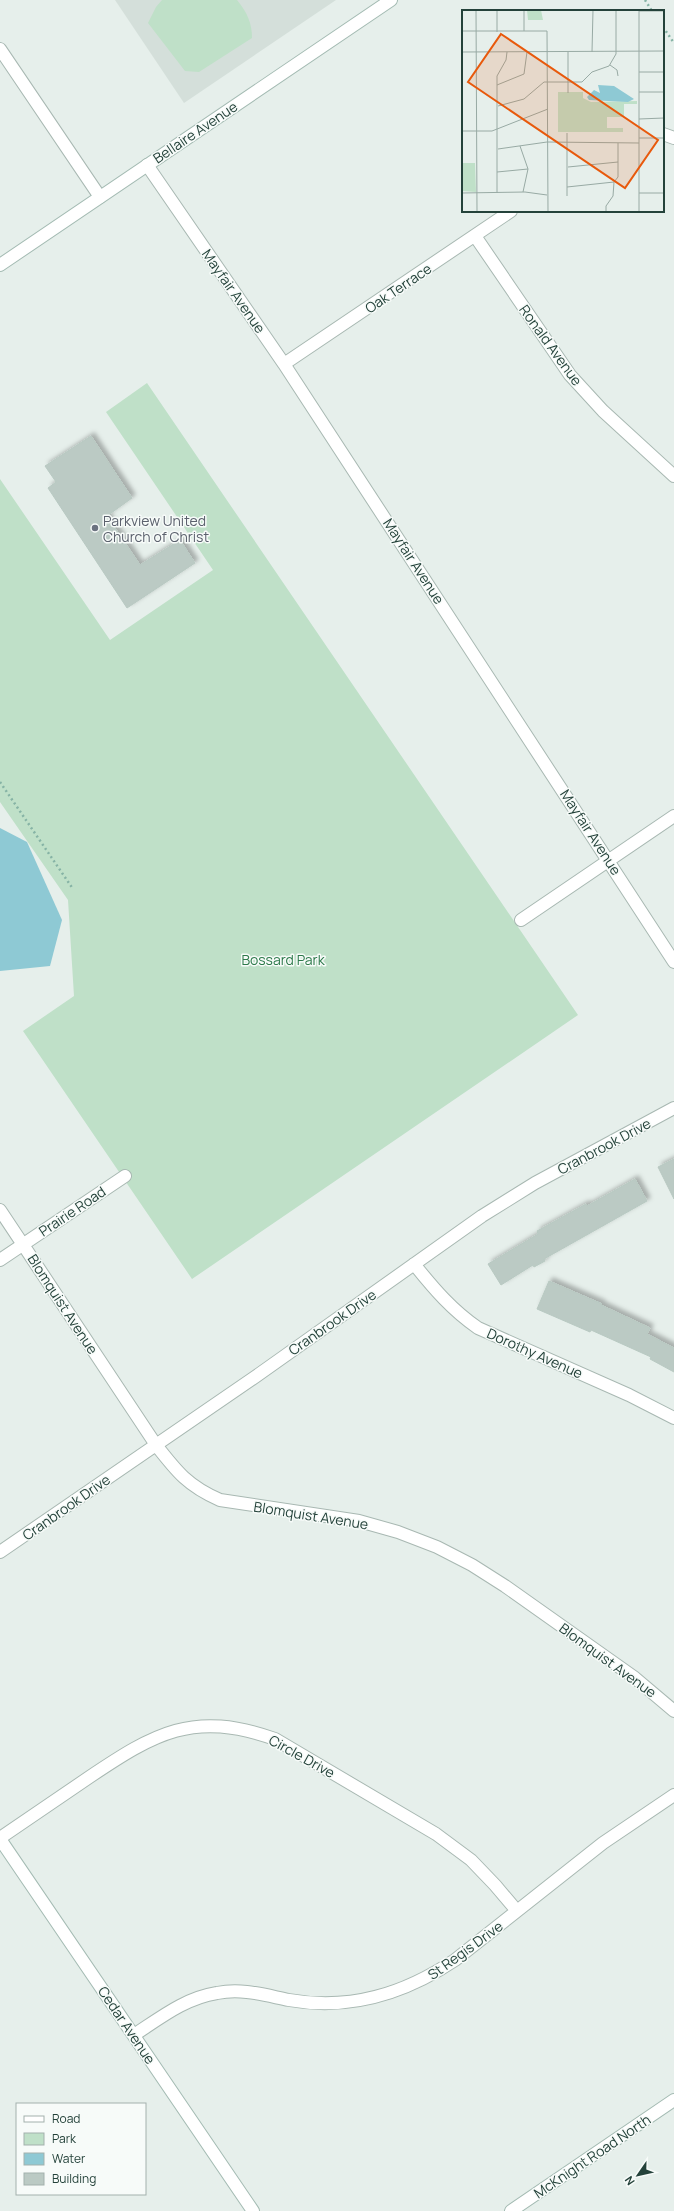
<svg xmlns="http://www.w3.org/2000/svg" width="674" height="2211" font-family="Manrope,sans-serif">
<defs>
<filter id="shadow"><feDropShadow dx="3.5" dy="-3.5" stdDeviation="2" flood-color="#0004"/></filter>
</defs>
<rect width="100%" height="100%" fill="#e6efeb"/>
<!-- built -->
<path fill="#d4dfda" d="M115,0H336L184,103Z"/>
<!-- green -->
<path fill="#bfe0c8" d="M162,0H237C247,12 252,23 252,38L199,72L185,71L148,23L156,7Z
M147,383L578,1015L192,1279L23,1031L74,996L68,900L0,802V479L110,640L213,570L106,412Z"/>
<!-- water -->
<path fill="#8ec9d4" d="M0,828L27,842L62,920L50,966L0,971Z"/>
<!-- building -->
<path fill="#bbcac4" stroke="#b8c9c2" filter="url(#shadow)" d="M91,436L132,498L107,516L140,565L180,540L195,563L127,608L48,488L56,482L45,466Z
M674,1159V1199L658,1167Z
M635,1179L647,1201L544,1259L545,1261L534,1267L533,1265L501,1285L488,1264L538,1234L537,1231L586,1204L587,1206Z
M549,1281L602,1304L601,1305L650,1328L647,1334L674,1348V1372L650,1359L651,1357L591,1330L590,1332L537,1309Z"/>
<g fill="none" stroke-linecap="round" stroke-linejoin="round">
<!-- street casing -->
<g stroke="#a8b8b2" stroke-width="14">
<path id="street" d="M0,49L100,197
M663,134L674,138
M147,165L284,364L674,962
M475,236L570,375L603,411L674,476
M284,364L511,211
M521,920L674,816
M0,1210L156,1445C177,1472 188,1486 220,1500L359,1521L398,1532L437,1547L472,1565L505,1586L635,1678L674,1711
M0,1260L125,1176
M414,1264C434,1289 452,1310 478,1328L629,1395L674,1418
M0,1552L255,1377L482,1216L535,1183L674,1108
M0,1838C29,1818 59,1798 88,1778C155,1733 193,1710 275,1739L436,1834L471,1860L495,1885L517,1911
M134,2035C160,2018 185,1998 217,1993C242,1988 264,1995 289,2000C350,2011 404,1994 455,1960L603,1843L674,1795"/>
</g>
<!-- secondary casing -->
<g stroke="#a4bbb3" stroke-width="14">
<path id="secondary" d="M0,265L391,0
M0,1839L253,2211
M511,2211L674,2100"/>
</g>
<!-- path -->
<path stroke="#86b3a5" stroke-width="2.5" stroke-dasharray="2 3" stroke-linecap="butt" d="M645,0L652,11
M663,27L674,43
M0,782L73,889"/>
<!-- street -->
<use href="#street" stroke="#fff" stroke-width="12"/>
<!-- secondary -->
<use href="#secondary" stroke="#fff" stroke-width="12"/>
</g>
<!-- markers -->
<circle fill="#6b7280" stroke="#f7fbf9" stroke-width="1.5" cx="95" cy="528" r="4"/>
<g text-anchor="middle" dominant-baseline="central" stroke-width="3" stroke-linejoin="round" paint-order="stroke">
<!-- street labels -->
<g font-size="14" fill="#24423a" stroke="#f7fbf9">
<text transform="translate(195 132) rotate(-34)">Bellaire Avenue</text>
<text transform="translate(398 288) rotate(-34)">Oak Terrace</text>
<text transform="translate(234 291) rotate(55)">Mayfair Avenue</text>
<text transform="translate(551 345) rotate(54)">Ronald Avenue</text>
<text transform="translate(414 561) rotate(57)">Mayfair Avenue</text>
<text transform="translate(591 832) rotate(57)">Mayfair Avenue</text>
<text transform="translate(604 1146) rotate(-28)">Cranbrook Drive</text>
<text transform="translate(72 1211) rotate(-34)">Prairie Road</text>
<text transform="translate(63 1304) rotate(57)">Blomquist Avenue</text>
<text transform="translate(332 1322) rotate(-35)">Cranbrook Drive</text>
<text transform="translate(535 1353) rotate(24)">Dorothy Avenue</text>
<text transform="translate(66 1507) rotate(-35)">Cranbrook Drive</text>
<text transform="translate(311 1515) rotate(9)">Blomquist Avenue</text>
<text transform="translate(608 1660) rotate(36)">Blomquist Avenue</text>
<text transform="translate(302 1756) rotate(29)">Circle Drive</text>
<text transform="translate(465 1950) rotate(-36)">St Regis Drive</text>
<text transform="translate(127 2025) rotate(56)">Cedar Avenue</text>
<text transform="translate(592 2156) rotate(-34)">McKnight Road North</text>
</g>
<!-- worship labels -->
<g font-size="14" fill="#5b616d" stroke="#f7fbf9" text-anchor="start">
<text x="103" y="520">Parkview United<tspan x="103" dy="16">Church of Christ</tspan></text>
</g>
<!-- park labels -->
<g font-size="14" fill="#2d7a4b" stroke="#f7fbf9">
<text x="283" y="959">Bossard Park</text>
</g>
</g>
<!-- overview -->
<g transform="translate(462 10)">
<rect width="202" height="202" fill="#e6efeb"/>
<path d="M65,0H79L81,10H66ZM96,82H121V88L129,92L175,91V94H162V107H145V118H161V122H96ZM0,153H13L14,182L0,181Z" fill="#bfe0c8"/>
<path d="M136,75L152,76L172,89L166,92L127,90L125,87L132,80L138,83Z" fill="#8ec9d4"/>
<path fill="none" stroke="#98aaa4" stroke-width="1" d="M14,0L15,202M177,0V202M177,1H202M0,21H85L86,202M62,21V0M35,22V0M0,42L202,41M106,42V83M130,42L131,0M148,55L155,60L156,66M177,62H202M35,75L62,64L65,42M177,82H202M36,96L62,89L82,72H120L130,62L147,56L154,44V0M177,109L202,108M0,121H30L86,99M177,128H202M58,136L66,159L61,182M36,139L85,132L177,133M106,157L156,152M35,162L66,159M105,177L152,172M0,183L63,182L85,185M35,183V66L44,50L45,42M177,183H202M105,186V123M144,202V196L151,186L152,172L156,167V133"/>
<path fill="#e8590c" fill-opacity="0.15" stroke="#e8590c" stroke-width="2" d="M39,24L196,130L163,178L6,72Z"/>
<rect width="202" height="202" fill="none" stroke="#24423a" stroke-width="2"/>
</g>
<!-- legend -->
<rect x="16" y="2103" width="130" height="92" fill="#f7fbf9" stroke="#a3b1ad"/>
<rect x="24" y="2116" width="20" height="6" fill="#ffffff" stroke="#a3b1ad"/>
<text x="52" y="2123" font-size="12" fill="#24423a">Road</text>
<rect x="24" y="2133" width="20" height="12" fill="#bfe0c8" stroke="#a3b1ad"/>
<text x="52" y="2143" font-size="12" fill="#24423a">Park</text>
<rect x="24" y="2153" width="20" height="12" fill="#8ec9d4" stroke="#a3b1ad"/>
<text x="52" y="2163" font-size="12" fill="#24423a">Water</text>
<rect x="24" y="2173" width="20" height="12" fill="#bbcac4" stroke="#a3b1ad"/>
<text x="52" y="2183" font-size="12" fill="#24423a">Building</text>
<!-- north arrow -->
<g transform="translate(638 2175) rotate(236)" stroke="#f7fbf9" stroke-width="3" paint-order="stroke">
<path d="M0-3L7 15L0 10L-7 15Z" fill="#24423a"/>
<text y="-6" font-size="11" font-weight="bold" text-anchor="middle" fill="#24423a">N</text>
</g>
</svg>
